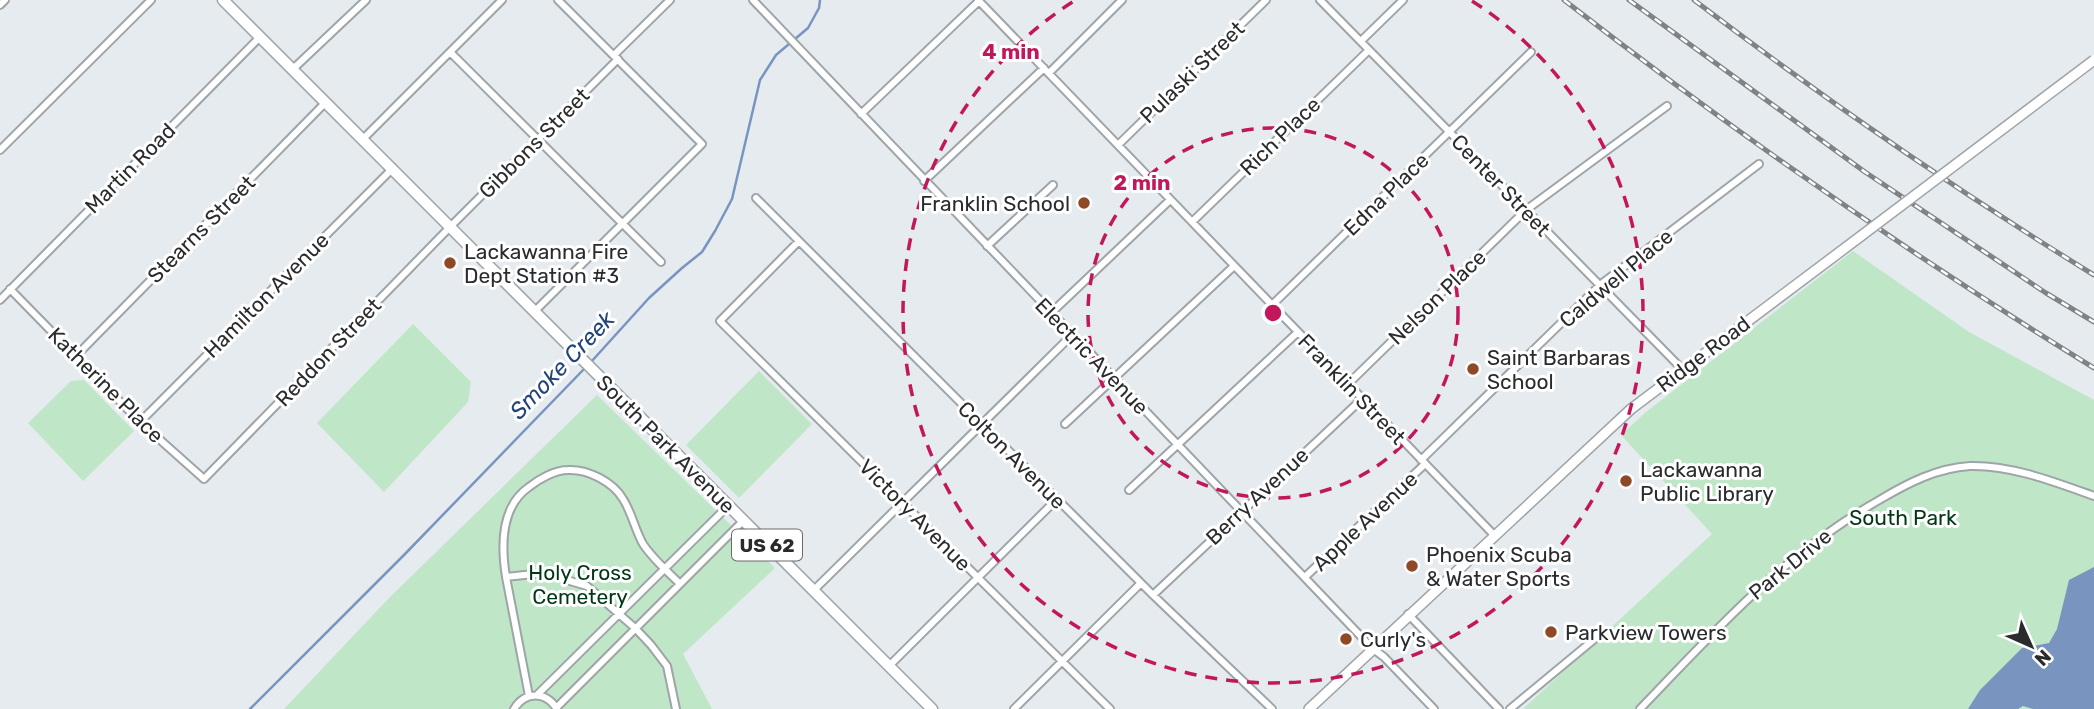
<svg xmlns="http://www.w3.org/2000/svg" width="2094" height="709" font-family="Rubik,sans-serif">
<rect width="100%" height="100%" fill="#e6ebf0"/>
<!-- green -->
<path fill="#bfe6c6" d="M1853,251L1969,332L2094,400V709H1523L1712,534L1621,435L1646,412Z
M413,324L471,382L468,402L384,492L317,423Z
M759,371L812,424L739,498L686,445Z
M84,380L134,431L83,481L28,423L71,381Z
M597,395L775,568L683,654L712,709H284L389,598Z"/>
<!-- water -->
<path fill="#7995bf" d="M2094,567V709H2033L2023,706L2018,709H1968L1980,690L2022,648L2049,643L2057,629L2069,580Z"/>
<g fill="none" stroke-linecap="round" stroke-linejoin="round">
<!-- stream -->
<path stroke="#7995bf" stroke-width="2.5" d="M591,362L649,298L682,268L702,252L715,231L732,199L760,80L776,55L808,28L819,8L820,0
M250,709L404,555L586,367"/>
<!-- street casing -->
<g stroke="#9fa4a8" stroke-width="10">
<path id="street" d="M753,0L1372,648L1384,657L1434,709
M978,0L1494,535
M1320,0L1682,369
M0,5L5,0
M1361,41L1403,0
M450,52L661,262
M614,55L670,0
M293,69L366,0
M1049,73L1122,0
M861,114L979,1
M363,139L502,0
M1118,145L1266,0
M0,150L151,0
M924,181L1044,68
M756,198L1153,595L1272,709
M1192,222L1369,50
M799,241L720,321L1110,709
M987,246L1053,185
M10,289L140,422L204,479L451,226L618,59
M0,300L260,37
M1272,305L1531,52
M535,311L702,144L558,0
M1051,313L1170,200
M76,356L326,102
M1348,384L1526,210L1667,106
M140,422L393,168
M1065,424L1234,266
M1421,460L1600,285L1759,164
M1129,490L1298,332
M506,577C501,546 500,507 529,487C539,479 555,470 568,470C588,469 613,482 623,499C632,513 635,530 643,544C653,559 667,571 680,584
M1305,577L1425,464
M813,591L1072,335
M1153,595L1362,399
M1408,614L1499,709
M889,666L1057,499
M537,695L728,506
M529,696L506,577L543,573L587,586L635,628L651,645L667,666L676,709
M556,708L743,521
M514,709C525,691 546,691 557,709
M1014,709L1141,583
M1510,709L1603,632
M1640,709C1717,629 1782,555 1881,499C1908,483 1937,468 1970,466C2012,465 2055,482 2094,496"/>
</g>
<!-- secondary casing -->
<g stroke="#9fa4a8" stroke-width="12">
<path id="secondary" d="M1309,709L1631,409L1861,236"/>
</g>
<!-- primary casing -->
<g stroke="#9fa4a8" stroke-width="13">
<path id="primary" d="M223,0L932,709"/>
</g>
<!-- street -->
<use href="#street" stroke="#fff" stroke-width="6"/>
<!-- secondary -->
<use href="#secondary" stroke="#fff" stroke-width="9"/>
<!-- primary -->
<use href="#primary" stroke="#fff" stroke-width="10"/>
<!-- rail casing -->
<g stroke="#808386" stroke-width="5">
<path id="rail" d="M1564,0C1734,132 1911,255 2094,368
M1629,0L1865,172L2046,293L2094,322
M1694,0C1823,98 1956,190 2094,275"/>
</g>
<!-- rail -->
<use href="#rail" stroke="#fff" stroke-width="2.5" stroke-dasharray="8" stroke-linecap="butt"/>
<!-- secondary-bridge casing -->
<g stroke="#9fa4a8" stroke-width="12" stroke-linecap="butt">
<path id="secondary-bridge" d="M1861,236L2094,60"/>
</g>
<!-- secondary-bridge -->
<use href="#secondary-bridge" stroke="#fff" stroke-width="9"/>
</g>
<!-- distance rings -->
<g fill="none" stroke="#c2185b" stroke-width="3.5" stroke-dasharray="12 9">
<circle cx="1273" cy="313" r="185"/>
<path d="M1472 1A370 370 0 1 1 1074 1"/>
</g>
<!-- markers -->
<g fill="#904926" stroke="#fff" stroke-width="2.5">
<circle cx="1084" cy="203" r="7"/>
<circle cx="450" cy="263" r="7"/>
<circle cx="1473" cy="369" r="7"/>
<circle cx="1626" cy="481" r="7"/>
<circle cx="1412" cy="566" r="7"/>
<circle cx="1551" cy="632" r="7"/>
<circle cx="1346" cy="639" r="7"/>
</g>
<g text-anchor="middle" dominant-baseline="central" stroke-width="6" stroke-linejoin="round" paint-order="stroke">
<!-- shield labels -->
<rect fill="#fff" stroke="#696b6c" stroke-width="2" x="732" y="529.5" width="70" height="31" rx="5"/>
<g font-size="19" font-weight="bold" fill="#292b2d">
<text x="767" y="545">US 62</text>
</g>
<!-- street labels -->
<g font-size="21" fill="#292b2d" stroke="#fff">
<text transform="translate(1192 72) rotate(-44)">Pulaski Street</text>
<text transform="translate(1280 136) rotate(-44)">Rich Place</text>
<text transform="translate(534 143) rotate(-45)">Gibbons Street</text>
<text transform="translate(130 168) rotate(-45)">Martin Road</text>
<text transform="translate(1501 185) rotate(46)">Center Street</text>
<text transform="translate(1386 194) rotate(-44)">Edna Place</text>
<text transform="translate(201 229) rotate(-45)">Stearns Street</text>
<text transform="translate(1616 278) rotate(-40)">Caldwell Place</text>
<text transform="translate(266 295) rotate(-45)">Hamilton Avenue</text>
<text transform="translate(1437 297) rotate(-44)">Nelson Place</text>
<text transform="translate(328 352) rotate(-46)">Reddon Street</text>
<text transform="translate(1703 354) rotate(-37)">Ridge Road</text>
<text transform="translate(1092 356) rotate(46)">Electric Avenue</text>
<text transform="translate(106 385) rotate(45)">Katherine Place</text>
<text transform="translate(1352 389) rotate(46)">Franklin Street</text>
<text transform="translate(666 444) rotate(45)">South Park Avenue</text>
<text transform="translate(1012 455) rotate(45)">Colton Avenue</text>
<text transform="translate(1257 496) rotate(-43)">Berry Avenue</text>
<text transform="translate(915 515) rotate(45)">Victory Avenue</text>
<text transform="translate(1365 521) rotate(-43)">Apple Avenue</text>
<text transform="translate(1790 564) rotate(-39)">Park Drive</text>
</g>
<!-- poi labels -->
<g font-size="21" fill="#292b2d" stroke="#fff" text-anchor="start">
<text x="1070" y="203" text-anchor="end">Franklin School</text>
<text x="464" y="251">Lackawanna Fire<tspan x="464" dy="24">Dept Station #3</tspan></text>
<text x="1487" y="357">Saint Barbaras<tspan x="1487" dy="24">School</tspan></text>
<text x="1640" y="469">Lackawanna<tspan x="1640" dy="24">Public Library</tspan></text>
<text x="1426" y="554">Phoenix Scuba<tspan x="1426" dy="24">&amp; Water Sports</tspan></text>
<text x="1565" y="632">Parkview Towers</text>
<text x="1360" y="639">Curly's</text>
</g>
<!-- park labels -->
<g font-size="21" fill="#003715" stroke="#fff">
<text x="1903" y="517">South Park</text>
<text x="580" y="572">Holy Cross<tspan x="580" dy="24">Cemetery</tspan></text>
</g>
<!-- water labels -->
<g font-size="23" font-style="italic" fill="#21447a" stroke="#fff">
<text transform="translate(562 365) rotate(-46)">Smoke Creek</text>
</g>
</g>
<circle cx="1273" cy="313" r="10" fill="#c2185b" stroke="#fff" stroke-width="3.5"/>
<g font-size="21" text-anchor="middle" font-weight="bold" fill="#c2185b" stroke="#fff" stroke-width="6" stroke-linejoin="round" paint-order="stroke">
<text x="1011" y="59">4 min</text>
<text x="1142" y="190">2 min</text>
</g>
<!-- north arrow -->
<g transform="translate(2031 646) rotate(135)" stroke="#ffffff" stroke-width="5" paint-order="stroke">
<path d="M0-5L12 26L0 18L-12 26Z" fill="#292b2d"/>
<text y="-10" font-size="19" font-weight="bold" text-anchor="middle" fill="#292b2d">N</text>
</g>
</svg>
